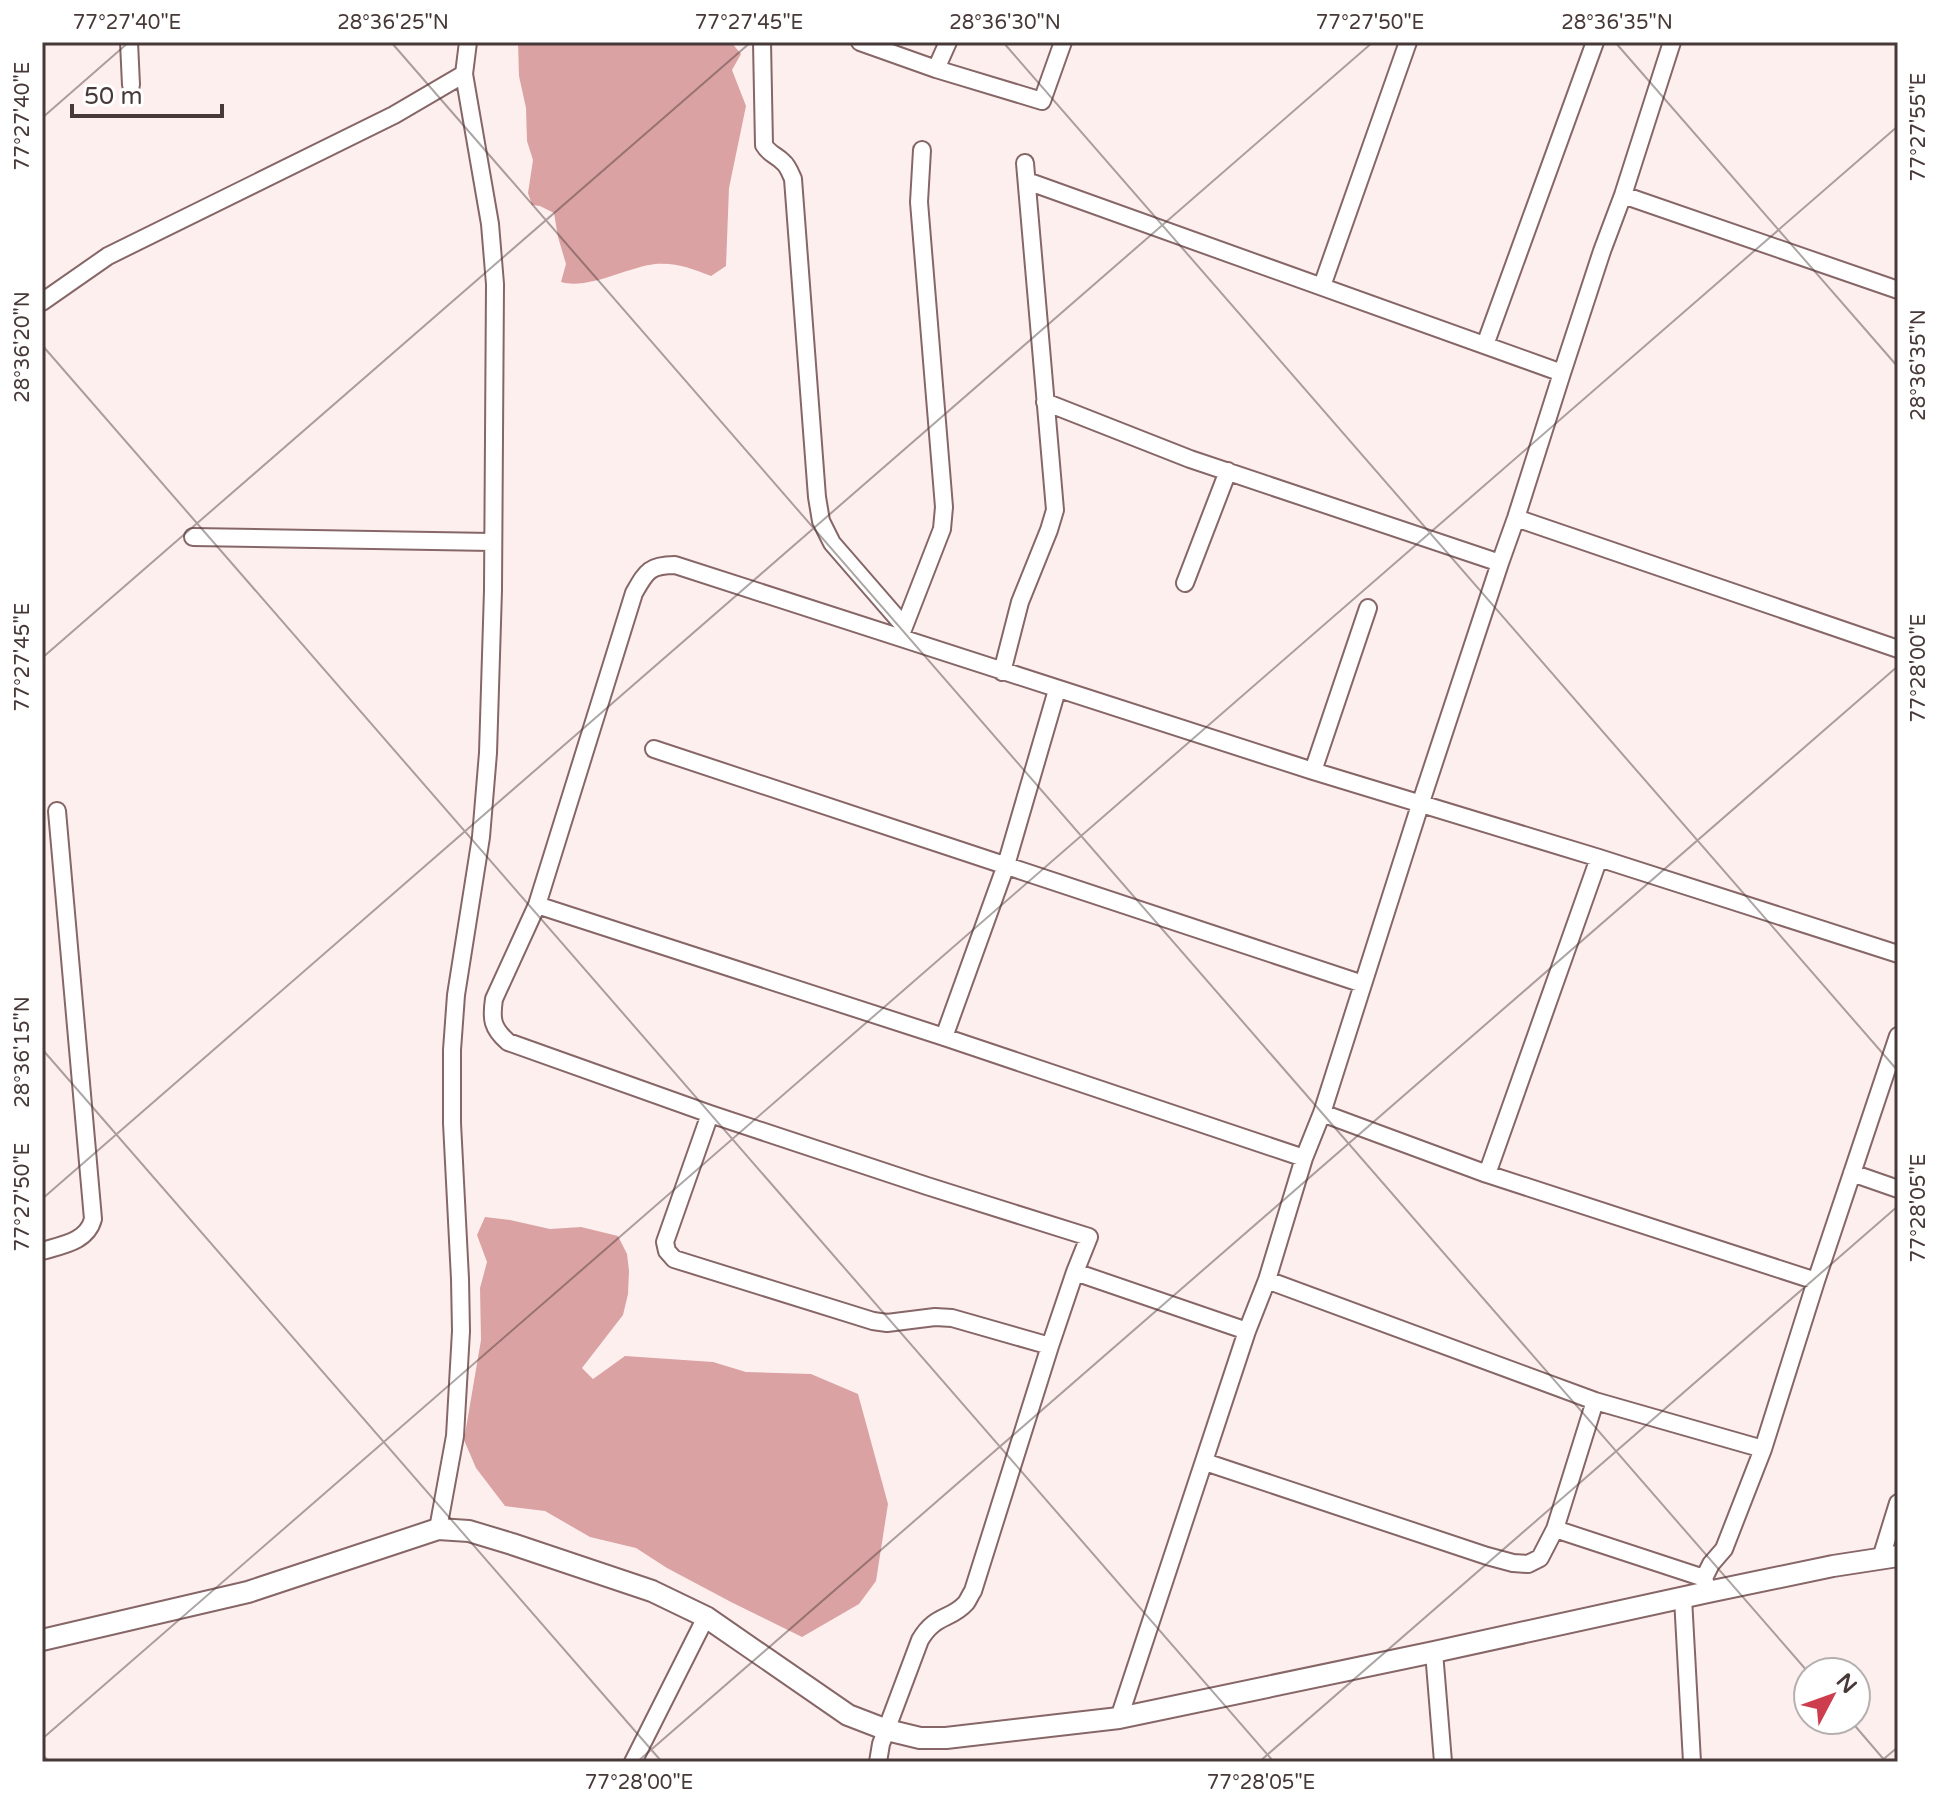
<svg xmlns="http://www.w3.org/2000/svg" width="1940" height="1804" font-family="'Varela Round',sans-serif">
<rect width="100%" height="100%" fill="#feefef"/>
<!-- water -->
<path fill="#daa2a2" d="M518,42H731L741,54L732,70L746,106L729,188L726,266L711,276C693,269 676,262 655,264C628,267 588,290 561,282L566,264L558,237L554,213L540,206L532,205L528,193L533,160L527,141L526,108L519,76Z
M485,1217L510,1220L550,1229L581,1227L618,1236L627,1254L629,1271L628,1294L623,1315L582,1368L593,1379L625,1356L713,1362L746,1372L811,1374L858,1394L888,1504L876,1581L859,1604L802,1637L731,1602L667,1568L636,1548L590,1537L545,1511L505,1506L476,1468L464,1440L481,1340L480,1288L487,1262L477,1235Z"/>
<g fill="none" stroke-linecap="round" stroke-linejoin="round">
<!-- minor casing -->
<g stroke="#866666" stroke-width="20">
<path id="minor" d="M129,42L131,85
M762,42L764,145C769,154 776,155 783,162C788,166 790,172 793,179L817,497L821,521L832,543L904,626
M860,42L936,69L948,42
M936,69L1042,101L1063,42
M1027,181L1562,373
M1623,195L1898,290
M1322,286L1408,42
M42,302L108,256L394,115L464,74
M1485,345L1595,42
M1045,402L1190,459L1500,563
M1516,518L1898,649
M193,537L492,542
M1185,583L1228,471
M902,632L942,529L944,507L919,202L922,150
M1002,672L1020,602L1049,530L1055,510L1025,163
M654,749L1363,984
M1313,771L1368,608
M537,905L944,1037L1304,1158
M944,1037L1006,865L1057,690
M1322,1113L1487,1174L1816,1281L1898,1036
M710,1114L665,1242L667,1251L674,1259L873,1321L887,1323L935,1317L952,1318L1050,1346
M1852,1173L1898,1189
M1487,1174L1599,858
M42,1251C62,1245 87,1242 93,1219L57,811
M1267,1280L1595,1401L1763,1449L1816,1281
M1247,1331L1075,1272L1089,1237L927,1186L710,1114L508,1042C492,1028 491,1019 494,999L537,905L634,593C646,572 649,565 675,565L1313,771L1599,858L1898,954
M1205,1462L1487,1556L1513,1563L1528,1564L1540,1558L1555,1529L1595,1401
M438,1529L455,1436L461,1331L460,1279L452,1123V1050L456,995L481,837L488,753L493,590L495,284L490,224L464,74L468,42
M1555,1529L1704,1578
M1881,1558L1898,1503
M1708,1592L1704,1578L1711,1564L1724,1549L1763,1449
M1683,1598L1692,1762
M1434,1652L1443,1762
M1119,1718L1247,1331L1267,1280L1304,1158L1322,1113L1420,805L1500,563L1516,518L1562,373L1602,251L1623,195L1672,42
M633,1762L706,1617
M878,1762L881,1744L920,1640C935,1614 951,1620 966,1603C969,1599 970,1595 973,1591L1050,1346L1075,1272"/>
</g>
<!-- tertiary casing -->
<g stroke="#866666" stroke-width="24">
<path id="tertiary" d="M42,1640L248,1592L438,1529L469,1531L512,1544L652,1591L706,1617L848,1715L887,1730L920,1738H946L1119,1718L1434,1652L1708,1592L1833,1566L1898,1556"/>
</g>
<!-- minor -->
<use href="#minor" stroke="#fff" stroke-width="16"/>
<!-- tertiary -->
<use href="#tertiary" stroke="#fff" stroke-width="20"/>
</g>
<!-- ticks -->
<path fill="none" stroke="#473938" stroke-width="2" stroke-opacity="0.45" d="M391,42L1808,1672M1003,42L1898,1071M1615,42L1898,367M42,118L129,42M42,345L1274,1762M42,658L751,42M42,1049L662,1762M42,1199L1373,42M1850,1720L1886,1762M42,1739L1898,126M42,1754L49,1762M637,1762L1898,666M1259,1762L1898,1206M1880,1762L1898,1747"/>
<!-- border -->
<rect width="1940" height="1804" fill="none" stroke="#ffffff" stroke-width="88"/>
<!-- north arrow -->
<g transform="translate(1832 1696) rotate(49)"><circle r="38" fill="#ffffff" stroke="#b5b0af" stroke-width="2"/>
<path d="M0-6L14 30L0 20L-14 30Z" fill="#cd3d4d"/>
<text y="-12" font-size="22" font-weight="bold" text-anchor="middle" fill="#473938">N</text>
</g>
<!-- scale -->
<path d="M72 104v12h150v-12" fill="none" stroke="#473938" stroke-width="4"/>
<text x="84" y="104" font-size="24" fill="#473938" stroke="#ffffff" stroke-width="6" paint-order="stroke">50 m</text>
<rect x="44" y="44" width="1852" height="1716" fill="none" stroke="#473938" stroke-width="3"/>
<g font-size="20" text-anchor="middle" fill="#473938">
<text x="127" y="29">77°27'40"E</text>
<text x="393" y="29">28°36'25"N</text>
<text x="749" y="29">77°27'45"E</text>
<text x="1005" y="29">28°36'30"N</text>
<text x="1370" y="29">77°27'50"E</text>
<text x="1617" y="29">28°36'35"N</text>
<text transform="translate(22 116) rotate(-90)" y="7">77°27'40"E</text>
<text transform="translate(1918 127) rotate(-90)" y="7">77°27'55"E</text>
<text transform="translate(22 347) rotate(-90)" y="7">28°36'20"N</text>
<text transform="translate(1918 365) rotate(-90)" y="7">28°36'35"N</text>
<text transform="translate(22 657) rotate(-90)" y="7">77°27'45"E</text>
<text transform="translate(1918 668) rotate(-90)" y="7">77°28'00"E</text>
<text transform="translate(22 1052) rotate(-90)" y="7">28°36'15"N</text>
<text transform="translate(22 1197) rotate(-90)" y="7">77°27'50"E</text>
<text transform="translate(1918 1208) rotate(-90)" y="7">77°28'05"E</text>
<text x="639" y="1789">77°28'00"E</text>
<text x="1261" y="1789">77°28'05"E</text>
</g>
</svg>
